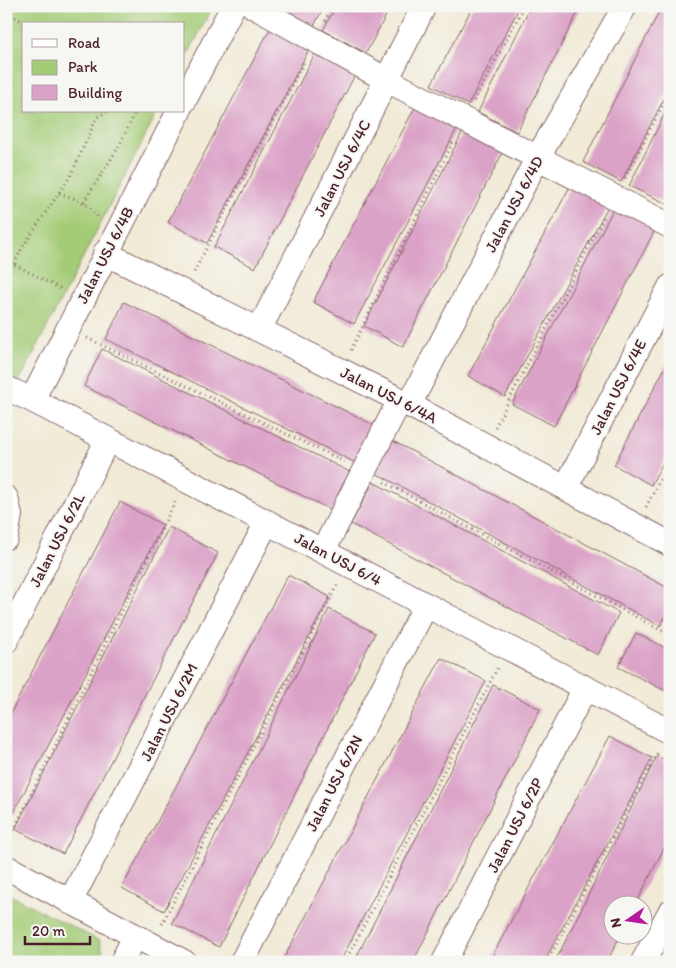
<svg xmlns="http://www.w3.org/2000/svg" width="676" height="968" font-family="Itim,sans-serif">
<rect width="100%" height="100%" fill="#f6f6f2"/>
<filter id="ink" filterUnits="userSpaceOnUse"><feTurbulence type="fractalNoise" baseFrequency=".02" numOctaves="2"/><feDisplacementMap in="SourceGraphic" scale="10" xChannelSelector="R" yChannelSelector="G"/><feConvolveMatrix kernelMatrix="1 2 1 2 8 2 1 2 1" color-interpolation-filters="sRGB"/></filter>
<filter id="wash" filterUnits="userSpaceOnUse"><feTurbulence type="fractalNoise" baseFrequency=".0096" numOctaves="4" result="noise"/><feDisplacementMap in="SourceGraphic" scale="20" xChannelSelector="R" yChannelSelector="G"/><feGaussianBlur stdDeviation="1.12" result="paint"/><feColorMatrix in="noise" values="0 0 0 0 0 0 0 0 0 0 0 0 0 0 0 0 0 1.4 0 .05"/><feComposite in="paint" operator="in"/></filter>
<g filter="url(#wash)">
<rect width="100%" height="100%" fill="#f1ead6"/>
<!-- green -->
<path fill="#a4cc77" stroke="#777651" d="M6,6H213L184,62V24H24V111H158L19,382L6,375Z
M6,893L100,941L105,962H6Z"/>
<g id="blocks">
<!-- building -->
<path fill="#dba2c7" d="M279,6H324L314,26Z
M336,6H391L366,53L323,30Z
M473,6H520L468,105L431,85Z
M531,6H581L517,132L478,112Z
M662,6H670V87L621,182L583,162Z
M273,23L312,44L207,243L168,222Z
M319,46L359,67L255,268L214,247Z
M424,90L465,113L354,324L313,302Z
M670,103V205L629,186Z
M466,125L506,146L403,347L364,326Z
M573,181L611,201L505,397L468,376Z
M616,204L657,226L554,426L512,404Z
M124,302L378,427L360,465L106,339Z
M102,349L354,474L335,512L84,386Z
M670,358V450L651,485L614,465Z
M391,440L670,589V608L660,626L374,472Z
M670,468V483L664,480Z
M373,482L619,613L598,655L351,524Z
M120,502L163,525L6,827V722Z
M169,527L218,553L63,854L15,829Z
M288,575L330,597L164,911L122,888Z
M329,609L375,633L219,947L172,923Z
M636,633L670,650V693L618,667Z
M441,658L486,681L381,883L340,962H282Z
M493,685L540,709L525,740L413,962H354Z
M610,736L652,758L630,801L544,962H489Z
M657,756L670,763V836L635,906H614V936H620L607,962H555Z"/>
</g>
</g>
<g filter="url(#ink)">
<use href="#blocks" fill-opacity="0" stroke="#846667" stroke-width="1"/>
<g fill="none" stroke-linecap="round" stroke-linejoin="round">
<!-- minor casing -->
<g stroke="#846667" stroke-width="26">
<path id="minor" d="M253,6L387,80L670,226
M184,101L233,6
M105,253L400,400L670,544
M259,330L424,6
M6,388L32,400L670,732
M32,400L179,111
M409,405L538,157L625,6
M566,487L670,287
M6,498L10,515L6,537
M323,551L400,400
M6,641L108,439
M6,867L184,962
M70,902L267,522
M122,962L135,936
M242,962L426,605
M444,962L585,688
M643,962L670,912"/>
</g>
<!-- path -->
<path stroke="#846667" stroke-width="3" stroke-dasharray="1 4" stroke-linecap="butt" d="M6,13L29,24
M325,21L333,6
M474,101L524,6
M625,178L670,91
M59,193C76,199 90,203 99,219
M84,202L118,148L136,111
M6,260L63,290
M14,264L22,248L71,175L97,117L108,111
M194,272L305,60
M87,338L345,462
M351,350L454,140
M495,427L604,217
M384,482L670,635
M646,507L670,461
M7,844L176,500
M162,924L338,583
M345,962L498,667
M547,962L659,750"/>
<!-- minor -->
<use href="#minor" stroke="#fff" stroke-width="24"/>
</g>
</g>
<g text-anchor="middle" dominant-baseline="central" stroke-width="4" stroke-linejoin="round" paint-order="stroke">
<!-- street labels -->
<g font-size="16" fill="#4a1f2b" stroke="#f6f6f2">
<text transform="translate(342 168) rotate(-63)">Jalan USJ 6/4C</text>
<text transform="translate(514 204) rotate(-62)">Jalan USJ 6/4D</text>
<text transform="translate(105 255) rotate(-63)">Jalan USJ 6/4B</text>
<text transform="translate(618 387) rotate(-63)">Jalan USJ 6/4E</text>
<text transform="translate(389 395) rotate(27)">Jalan USJ 6/4A</text>
<text transform="translate(57 540) rotate(-63)">Jalan USJ 6/2L</text>
<text transform="translate(338 559) rotate(28)">Jalan USJ 6/4</text>
<text transform="translate(169 712) rotate(-63)">Jalan USJ 6/2M</text>
<text transform="translate(334 783) rotate(-63)">Jalan USJ 6/2N</text>
<text transform="translate(515 825) rotate(-63)">Jalan USJ 6/2P</text>
</g>
</g>
<!-- margin -->
<rect width="676" height="968" fill="none" stroke="#f6f6f2" stroke-width="25"/>
<!-- legend -->
<rect x="22" y="22" width="162" height="90" fill="#f6f6f2" stroke="#b1a0a2"/>
<rect x="32" y="39" width="25" height="8" fill="#ffffff" stroke="#b1a0a2"/>
<text x="68" y="48" font-size="15" fill="#4a1f2b">Road</text>
<rect x="32" y="60" width="25" height="15" fill="#a4cc77" stroke="#b1a0a2"/>
<text x="68" y="72" font-size="15" fill="#4a1f2b">Park</text>
<rect x="32" y="85" width="25" height="15" fill="#dba2c7" stroke="#b1a0a2"/>
<text x="68" y="98" font-size="15" fill="#4a1f2b">Building</text>
<!-- north arrow -->
<g transform="translate(628 920) rotate(257)"><circle r="24" fill="#f6f6f2" stroke="#b1a0a2"/>
<path d="M0-4L9 19L0 12L-9 19Z" fill="#b5179e"/>
<text y="-8" font-size="14" font-weight="bold" text-anchor="middle" fill="#4a1f2b">N</text>
</g>
<!-- scale -->
<path d="M25 936v8h65v-8" fill="none" stroke="#4a1f2b" stroke-width="2.5"/>
<text x="32" y="936" font-size="15" fill="#4a1f2b" stroke="#f6f6f2" stroke-width="4" paint-order="stroke">20 m</text>
</svg>
